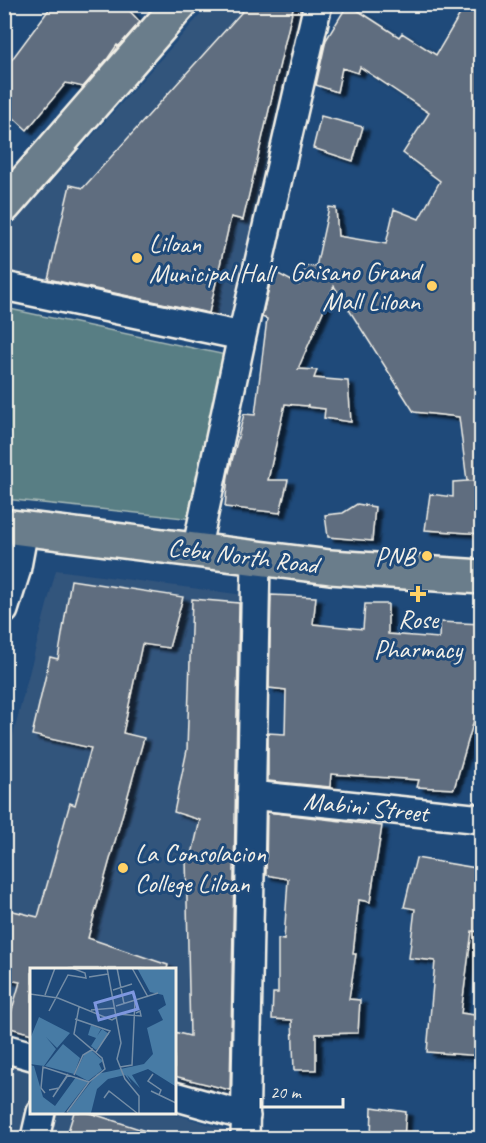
<svg xmlns="http://www.w3.org/2000/svg" width="486" height="1143" font-family="Caveat,sans-serif">
<defs>
<filter id="shadow"><feDropShadow dx="6" dy="4" stdDeviation="1.5" flood-color="#0009"/></filter>
</defs>
<rect width="100%" height="100%" fill="#1f4a7a"/>
<filter id="ink" filterUnits="userSpaceOnUse"><feTurbulence type="fractalNoise" baseFrequency=".0167" numOctaves="2"/><feDisplacementMap in="SourceGraphic" scale="12" xChannelSelector="R" yChannelSelector="G"/><feConvolveMatrix kernelMatrix="1 2 1 2 8 2 1 2 1" color-interpolation-filters="sRGB"/></filter>
<g filter="url(#ink)">
<!-- built -->
<path fill="#32547c" d="M209,5H309L229,343L5,298L4,235Z
M56,570L244,595L238,1103L174,1083V969H32L31,1037L5,1028V766Z
M4,1058L31,1067L32,1112H168L252,1138H5Z"/>
<!-- green -->
<path fill="#597e84" stroke="#a6b8b6" stroke-width="1.5" d="M5,308L226,355L193,519L5,499Z"/>
<!-- building -->
<path fill="#5f6d7f" stroke="#f4f1e8" stroke-width="1.5" filter="url(#shadow)" d="M53,4H123L140,22L119,46L117,45L108,58L83,87L66,83L27,130L4,109V70Z
M249,4H294L243,220L231,217L209,313L48,279L70,185L83,188Z
M348,4L399,37L402,33L436,55L466,4H482V480L467,481L459,417L414,412L334,286L298,369L317,370L314,378L348,381L351,422L324,418L325,409L308,407V404L307,406L285,404L268,480H288L280,513L225,507L228,476L244,414L255,415L267,319L262,317L273,271L299,285L306,266L316,267L329,207L336,208L338,236L386,244L394,209L419,219L440,181L403,153L429,113L360,67L358,73L342,68L337,92L316,85L326,40Z
M321,116L363,127L353,161L313,148Z
M482,480V534L425,530L430,494L453,497V482Z
M357,504L375,507L372,541L328,537L325,515L343,513Z
M71,580L183,597L169,648L142,644L123,733L144,738L88,938L168,965L167,969H32V1034L7,1027L20,982L4,979V926L9,910L38,917L70,803L75,805L91,748L32,735L50,657L58,659Z
M271,595L316,597L313,624L363,629L365,604H388V634L439,638L440,622L482,624V693L454,789L417,787L419,780L331,774L330,787L268,781V733L285,734L286,690L269,688Z
M192,599L239,603L230,1090L174,1076V1032L190,1036L186,858L191,859L200,820L174,812L187,750Z
M267,812L382,826L370,902L359,900L353,954H356L349,999L360,1000L358,1033L316,1034V1070H294L292,1020L272,1019L273,993H278V939L284,940L288,879L266,875Z
M416,858L482,869V932L472,931L461,1013L482,1016V1056L427,1052L435,961L409,958L415,909L404,907Z
M372,1107L406,1112L404,1138H371Z
M74,1112H87L155,1134V1138H66Z"/>
<g fill="none" stroke-linecap="round" stroke-linejoin="round">
<!-- minor casing -->
<g stroke="#f4f1e8" stroke-width="32">
<path id="minor" d="M4,286L242,336
M196,551L242,336L318,4
M4,610L16,572L24,529
M251,795L482,819
M4,1048L32,1056
M174,1096L246,1116
M35,1138L41,1112
M245,1138L256,559"/>
</g>
<!-- major casing -->
<g stroke="#f4f1e8" stroke-width="38">
<path id="major" d="M4,206L180,4"/>
</g>
<!-- highway casing -->
<g stroke="#f4f1e8" stroke-width="38">
<path id="highway" d="M4,526L330,567L482,577"/>
</g>
<!-- minor -->
<use href="#minor" stroke="#1f4a7a" stroke-width="27"/>
<!-- major -->
<use href="#major" stroke="#6b7d8b" stroke-width="33"/>
<!-- highway -->
<use href="#highway" stroke="#6b7d8b" stroke-width="33"/>
</g>
</g>
<!-- markers -->
<g fill="#ffd166" stroke="#1f4a7a" stroke-width="2">
<circle cx="137" cy="258" r="6"/>
<circle cx="432" cy="286" r="6"/>
<circle cx="427" cy="556" r="6"/>
<path d="M415 585h6v6h6v6h-6v6h-6v-6h-6v-6h6z"/>
<circle cx="123" cy="868" r="6"/>
</g>
<g text-anchor="middle" dominant-baseline="central" stroke-width="6" stroke-linejoin="round" paint-order="stroke">
<!-- poi labels -->
<g font-size="26" fill="#f4f1e8" stroke="#1f4a7a" text-anchor="start">
<text x="149" y="243">Liloan<tspan x="149" dy="30">Municipal Hall</tspan></text>
<text x="420" y="271" text-anchor="end">Gaisano Grand<tspan x="420" dy="30">Mall Liloan</tspan></text>
<text x="415" y="556" text-anchor="end">PNB</text>
<text x="418" y="619" text-anchor="middle">Rose<tspan x="418" dy="30">Pharmacy</tspan></text>
<text x="135" y="853">La Consolacion<tspan x="135" dy="30">College Liloan</tspan></text>
</g>
<!-- street labels -->
<g font-size="26" fill="#f4f1e8" stroke="#1f4a7a">
<text transform="translate(243 556) rotate(7)">Cebu North Road</text>
<text transform="translate(366 807) rotate(6)">Mabini Street</text>
</g>
</g>
<!-- overview -->
<g transform="translate(30 968)">
<rect width="146" height="146" fill="#1f4a7a"/>
<path d="M107,0H145V118L118,101L102,107L110,120L97,107L102,116L95,107L78,111L67,121L61,145H37L67,106L114,96L123,86L117,60L133,52L128,42L136,37L133,27L120,24ZM9,49L40,65L27,80L16,69L26,81L14,98L0,96V71ZM61,57L71,61L67,68L72,61L79,66L66,82L61,78L66,70L58,67ZM33,76L50,90L44,106L15,98ZM61,82L73,93L69,96L72,102L58,113L45,106L54,87ZM0,97L4,98L13,129L25,138L46,109L58,114L34,145H0Z" fill="#477ba5"/>
<path fill="none" stroke="#748da6" stroke-width="1.5" d="M77,0L91,75L87,91L95,111L109,128V145M87,0L94,36M102,0L118,29M59,9L78,6M83,22L102,16M0,26L28,30L82,52L87,49M15,27L25,0M86,38L128,25M61,42L84,40M19,43L38,7L56,10L55,5L42,0M87,46L111,48L110,43L106,45M45,51L80,63L66,84M90,99L102,97L105,33M123,106L118,113L131,122L129,127M44,107L53,87L63,81M19,122L29,120L38,107M121,123L146,135M15,125L11,120L13,99L59,114M23,129L38,106M74,130L79,123L107,145M37,144L59,114L75,101L72,90L44,66L49,39"/>
<path fill="#7e97df" fill-opacity="0.15" stroke="#7e97df" stroke-width="3" d="M103,24L108,41L69,52L65,35Z"/>
<rect width="146" height="146" fill="none" stroke="#f4f1e8" stroke-width="3"/>
</g>
<!-- margin -->
<rect width="486" height="1143" fill="none" stroke="#1f4a7a" stroke-width="24"/>
<rect x="12" y="12" width="462" height="1119" fill="none" stroke="#f4f1e8" stroke-width="2" filter="url(#ink)"/>
<!-- scale -->
<path d="M261 1098v9h82v-9" fill="none" stroke="#f4f1e8" stroke-width="3"/>
<text x="270" y="1098" font-size="18" fill="#f4f1e8" stroke="#1f4a7a" stroke-width="4.5" paint-order="stroke">20 m</text>
</svg>
